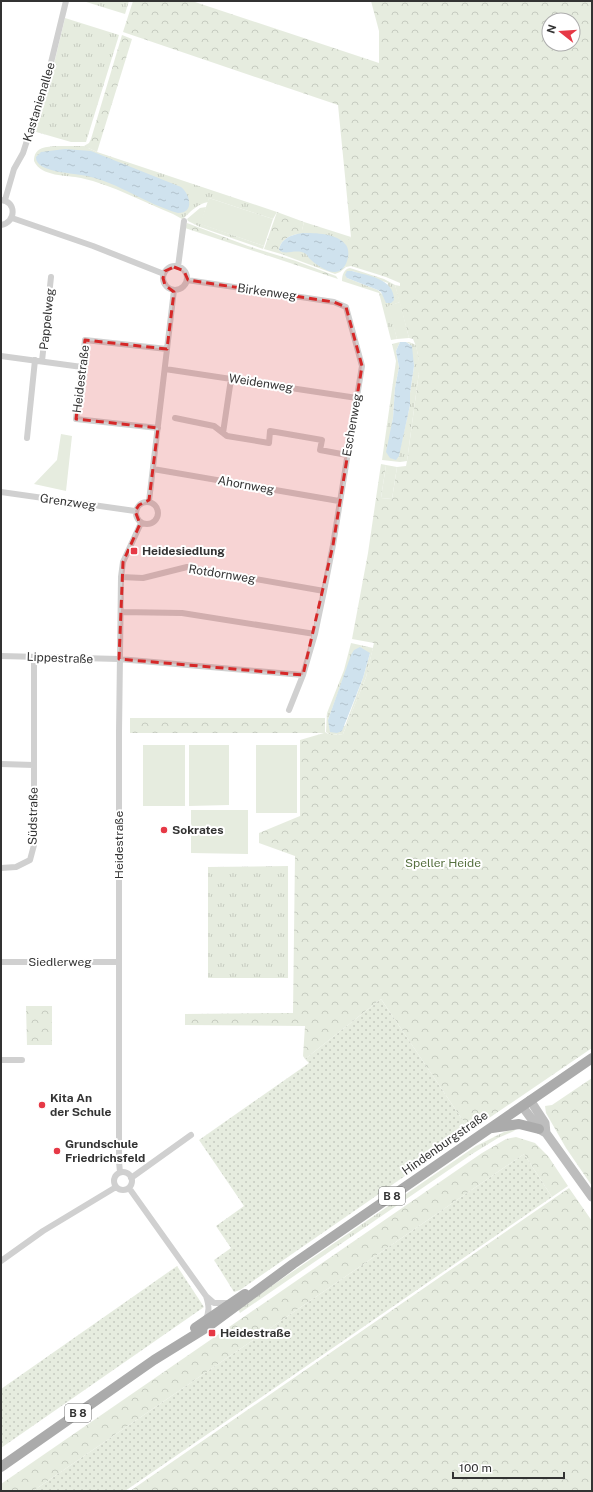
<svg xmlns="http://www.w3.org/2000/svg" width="593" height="1492" font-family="'Public Sans',sans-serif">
<defs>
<pattern id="grass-tufts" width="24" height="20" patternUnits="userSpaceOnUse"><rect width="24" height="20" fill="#e6ecdf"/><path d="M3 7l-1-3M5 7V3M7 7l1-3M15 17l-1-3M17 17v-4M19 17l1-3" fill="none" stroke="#c6cbc0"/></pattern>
<pattern id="forest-crowns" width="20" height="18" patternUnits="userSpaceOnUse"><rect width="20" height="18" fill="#e6ecdf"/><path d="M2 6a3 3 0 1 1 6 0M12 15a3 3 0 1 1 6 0" fill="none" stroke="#c6cbc0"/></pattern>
<pattern id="garden-dots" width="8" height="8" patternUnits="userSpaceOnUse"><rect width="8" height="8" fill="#e6ecdf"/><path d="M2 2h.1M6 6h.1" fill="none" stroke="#c6cbc0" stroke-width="1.8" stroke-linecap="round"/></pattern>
<pattern id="water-ripples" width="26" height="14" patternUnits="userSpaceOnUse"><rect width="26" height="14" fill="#cfe2ee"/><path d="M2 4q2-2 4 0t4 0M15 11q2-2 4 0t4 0" fill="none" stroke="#b2c2cd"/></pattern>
</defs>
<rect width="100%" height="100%" fill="#fff"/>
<!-- grass -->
<path fill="url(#grass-tufts)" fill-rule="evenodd" d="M83,1H129L125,14Z
M65,18L119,35L86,142H71L33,131L51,76Z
M55,146H84L97,152L277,212L273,219L209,198L208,202C197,204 190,212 183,219H182L173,214C143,202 113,185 81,178C67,175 41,177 34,161C34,148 44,147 55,146Z
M206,207L201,224L264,246L263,249L200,227L188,221L187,219L200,208Z
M304,222L351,237L346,246L344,266L346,267L340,272L335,274L281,254L282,252L279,250L302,230Z
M350,268L384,279L395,285L400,302L389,306L397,339L391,340L379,293L342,281C342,275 344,269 350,268ZM352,271L388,283L383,298V295L378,290L347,278Z
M400,342L396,351L399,367L395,388L393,418L391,430L398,458L410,405V393L414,366L410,344L406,342H409L416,345L419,361V372L407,461L400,462L382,460L396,361L392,344Z
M351,643L373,648L366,677L343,734L331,735L326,732L327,713L344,670ZM370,653L363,678L345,726L328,720L343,679Z
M288,866V978H208V867Z
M517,1128L514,1131L498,1138L472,1154L240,1313L238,1309L476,1146L504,1132Z"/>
<!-- forest -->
<path fill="url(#forest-crowns)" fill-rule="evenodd" d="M133,1H192L379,63V31L371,1H592V1048L470,1131L381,999L305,1059L303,1056L305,1026L185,1025V1014L293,1013L295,856L259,843V833L300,816V740L324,733H130V718H325V732C331,736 336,735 343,734L366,677L374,643L352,639L368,553L381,464L386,465L381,498L392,499L397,467L406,466L407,461L419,372C419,360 418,350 413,339L409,338L395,285L400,286V283L386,277L351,266L346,267L344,266L346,262V246L344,244L351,237L338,105L123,32ZM549,20H573V44H549Z
M122,35L132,39L97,152L84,146L89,143L91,139Z
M277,212L304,222L302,230V233C292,235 281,238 279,250L282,252L281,254L264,249Z
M187,223L248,246L296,261L336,276L338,279L185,228Z
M26,1006H52V1045H27Z
M592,1078V1186L566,1148L546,1113L545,1106L552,1105Z
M516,1137L535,1143L548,1156L568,1186L552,1197L524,1154L33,1491H1V1484L482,1153L506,1139Z
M569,1188L592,1221V1491H130Z"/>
<!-- park -->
<path fill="#e6ecdf" d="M209,198L273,219L264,246L200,224Z
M400,302L409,338L397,339L388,306Z
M61,434L72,436L66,491L34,484L57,460Z
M386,465L397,467L392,499L381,498Z
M143,745H185V806H143Z
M189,745H229V805L189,806Z
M256,745H297V813H256Z
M191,810H248V854L191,853Z"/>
<!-- garden -->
<path fill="url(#garden-dots)" d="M381,999L470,1131L240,1290L234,1292L214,1260L231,1248L216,1226L244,1206L199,1140L309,1063L305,1059Z
M524,1154L552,1197L125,1491H33Z
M177,1266L204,1307L1,1448V1389Z"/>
<!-- water -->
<path fill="url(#water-ripples)" d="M65,149L91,151L181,187C190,194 195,213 178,213C146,204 119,183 87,176C75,173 35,173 36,157L41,152Z
M302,233C316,233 337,233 346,245C352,253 346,273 334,272C327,272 315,264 310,259C308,257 308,256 306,254C297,248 285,256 279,250C281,238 292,235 302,233Z
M347,271H352C368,276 394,278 394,300L391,303H386L381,292L378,290L347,278L345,275Z
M400,342H406L412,346L414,366L410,393V405L399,456L396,460L390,458L386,452L393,418L395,388L399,367L396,351Z
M360,647L370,653L363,678L342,731L337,733L330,732L328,720L351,655L354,650Z"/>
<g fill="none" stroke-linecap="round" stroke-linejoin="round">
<!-- street -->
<path stroke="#d0d0d0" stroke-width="6" d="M5,200L14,169L23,153L48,75L66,1
M12,218L93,246L164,274
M1,225C16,223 17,201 1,200
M163 278a12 12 0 1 1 24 0a12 12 0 1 1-24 0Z
M178,267L184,221
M187,280L334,302L346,307L362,366L333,545L324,591
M1,356L82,367
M42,361L51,277
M165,369L357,398
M175,418L214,426L227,436L269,443L270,431L322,440L320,450L347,455
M158,428L76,419L85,340L167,349
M223,433L231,379
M27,438L35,360
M153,469L339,501
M1,492L135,511
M149,501L174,290
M136 513a11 11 0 1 1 22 0a11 11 0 1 1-22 0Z
M121,612L182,613L315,634
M1,656L119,659L303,675L315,634L324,591L187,567L143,578L121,577
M289,710L303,675
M1,764L34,765
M1,868L16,867L30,860L34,845V658
M1,962H119
M1,1060H22
M120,1172L119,1162V732L121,577L123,562L141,523
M114 1181a9 9 0 1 1 18 0a9 9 0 1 1-18 0Z
M131,1178L191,1135
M129,1188L206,1296L214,1303H229
M1,1261L43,1231L116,1187
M205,1320C210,1312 209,1305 206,1296"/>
<!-- secondary -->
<path stroke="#bdbdbd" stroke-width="9" d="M530,1100L545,1123L546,1133
M522,1106L539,1129L546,1133L592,1197"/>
<!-- primary -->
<path stroke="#ababab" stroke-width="10" d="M492,1128L519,1124L539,1129
M195,1328L245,1294
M1,1467L154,1360L209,1326L293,1264L592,1058"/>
</g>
<!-- marked area -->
<path fill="#d62828" fill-opacity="0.2" stroke="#d62828" stroke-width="3" stroke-dasharray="8 5" stroke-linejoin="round" d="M174,267L184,271L188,280L334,302L346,307L362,366L333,545L303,675L119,659L123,562L140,524L135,511L139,505L149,500L158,428L76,419L85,340L167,349L174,292L165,285L163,278L165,271Z"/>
<!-- markers -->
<g fill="#e63946" stroke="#fff" stroke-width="1.5">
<rect x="130" y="547" width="8" height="8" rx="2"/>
<circle cx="164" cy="830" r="4"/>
<circle cx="42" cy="1105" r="4"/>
<circle cx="57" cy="1151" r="4"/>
<rect x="208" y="1329" width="8" height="8" rx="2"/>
</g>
<g text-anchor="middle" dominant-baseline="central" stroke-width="4" stroke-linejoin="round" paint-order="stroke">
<!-- shield labels -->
<g fill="#fff" stroke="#707070" stroke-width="1">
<rect x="379" y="1187" width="26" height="18" rx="3"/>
<rect x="65" y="1404" width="26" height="18" rx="3"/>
</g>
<g font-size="11" font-weight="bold" fill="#333">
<text x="392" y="1196">B 8</text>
<text x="78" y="1413">B 8</text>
</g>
<!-- street labels -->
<g font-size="12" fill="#333" stroke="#fff">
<text transform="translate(39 102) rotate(-73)">Kastanienallee</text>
<text transform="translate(267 292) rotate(8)">Birkenweg</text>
<text transform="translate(47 319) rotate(-84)">Pappelweg</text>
<text transform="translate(81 379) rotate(-83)">Heidestraße</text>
<text transform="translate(261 383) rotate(9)">Weidenweg</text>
<text transform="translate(352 425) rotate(-80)">Eschenweg</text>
<text transform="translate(246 485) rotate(10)">Ahornweg</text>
<text transform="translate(68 502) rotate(8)">Grenzweg</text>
<text transform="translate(222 574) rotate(9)">Rotdornweg</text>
<text transform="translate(60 658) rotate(2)">Lippestraße</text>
<text transform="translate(33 816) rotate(-89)">Südstraße</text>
<text transform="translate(119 845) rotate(-90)">Heidestraße</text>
<text x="60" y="962">Siedlerweg</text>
<text transform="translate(445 1143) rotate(-35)">Hindenburgstraße</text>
</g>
<!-- poi labels -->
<g font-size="12" font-weight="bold" fill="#333" stroke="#fff" text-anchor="start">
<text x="142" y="551">Heidesiedlung</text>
<text x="172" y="830">Sokrates</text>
<text x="50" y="1098">Kita An<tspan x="50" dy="14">der Schule</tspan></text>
<text x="65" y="1144">Grundschule<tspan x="65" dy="14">Friedrichsfeld</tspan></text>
<text x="220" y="1333">Heidestraße</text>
</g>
<!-- park labels -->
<g font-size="12" fill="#56703f" stroke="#fff">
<text x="443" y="863">Speller Heide</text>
</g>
</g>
<!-- border -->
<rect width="593" height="1492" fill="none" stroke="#333333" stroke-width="4"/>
<!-- north arrow -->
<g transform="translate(561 32) rotate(287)"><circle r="19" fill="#ffffff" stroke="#adadad"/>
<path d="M0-3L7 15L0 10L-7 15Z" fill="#e63946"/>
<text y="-6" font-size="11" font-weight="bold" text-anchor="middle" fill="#333333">N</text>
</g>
<!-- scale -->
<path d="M453 1472v6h111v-6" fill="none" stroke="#333333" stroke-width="2"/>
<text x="459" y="1472" font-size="12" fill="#333333" stroke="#ffffff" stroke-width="3" paint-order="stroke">100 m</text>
</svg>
